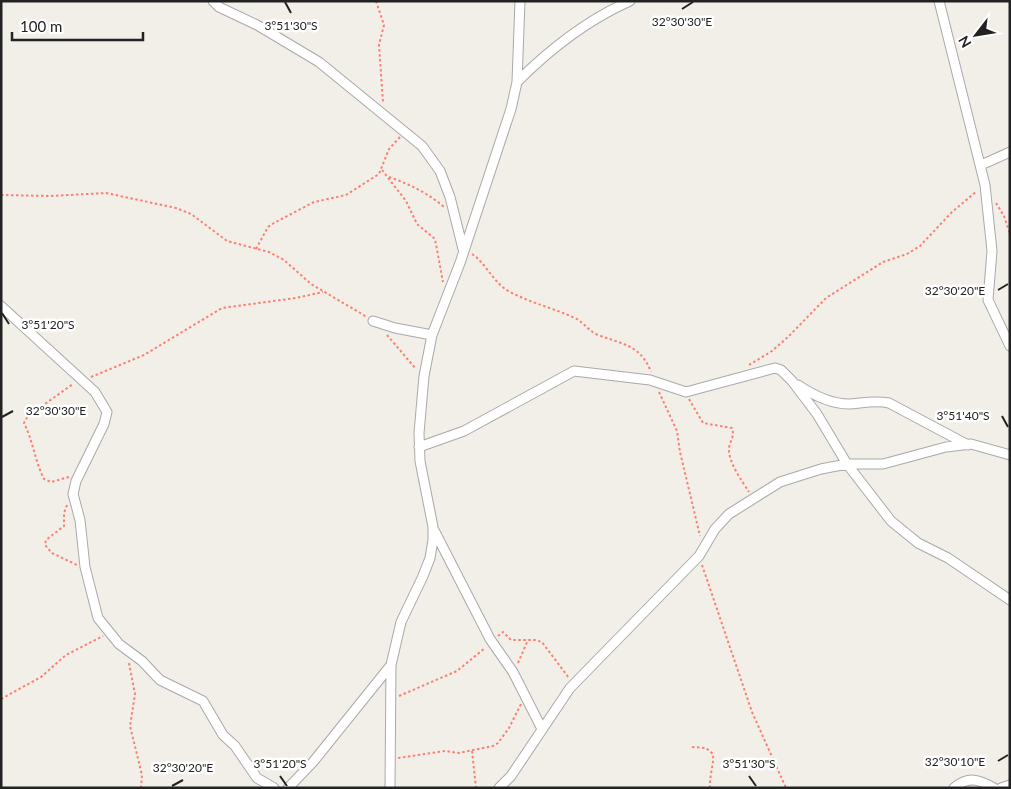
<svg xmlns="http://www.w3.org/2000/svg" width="1011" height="789" font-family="Lato,sans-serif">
<rect width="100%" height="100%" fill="#f2efe9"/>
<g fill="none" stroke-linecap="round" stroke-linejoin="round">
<!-- minor casing -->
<g stroke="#a9a9a9" stroke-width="11">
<path id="minor" d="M213,1L219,7L257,25L319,62L422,146L440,171L450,197L463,249
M939,1L985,185L992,251L988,300L1010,346
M517,82C550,49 587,20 630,1
M981,165L1010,152
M1,306L95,392L107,412L104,424L76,481L73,494L80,520L85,567L98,618L119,644L142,661L160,680L203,701L223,735L235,746L257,778L274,788
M373,321L395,328L432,335
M798,385C813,395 831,404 849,404C863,403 875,400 889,403L968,445
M419,447L464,431L574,371L650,380L686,392L775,368L781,370L792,381L817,414L847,464L891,521L918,543L948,558L1010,600
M434,530L490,639L513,672L542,729
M288,788L313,762L391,665
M390,788L391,665L401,622L423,576L430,558L433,540V527L420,461L419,433L424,376L432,335L460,263L511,109L517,82L520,1
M499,788L511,776L570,688L699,556L715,529L729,514L780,482L821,469L847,464H883L946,447L971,444L1010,455
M954,788C968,776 979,779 994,788
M1001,788L1010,785"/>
</g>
<!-- path -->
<path stroke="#fa8072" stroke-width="2" stroke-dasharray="2.5 2.5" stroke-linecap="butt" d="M376,1L384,25L379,45L383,102
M382,170L406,201L417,224L435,239L443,282
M389,177C409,184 428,193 444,207
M1,195L50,196L106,193L176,208L191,214L227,241L269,252L284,260L311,284L367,317
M996,203L1004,216L1010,234
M256,249L268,227L274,223L314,202L346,195L379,174L389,149L400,137
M472,254C487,264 493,283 510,292C531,303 553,308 575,318C583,322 588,330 596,334C619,344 640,343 651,372
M387,335L416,369
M749,365L772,351L788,337L826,298L883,262L907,254L920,246L952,212L977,191
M91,377L144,355L222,308L296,298L323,292
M659,392L677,431L680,452L700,536
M689,399L703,423L732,428C735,436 730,441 729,448C728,462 742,481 749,492
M69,477L51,482L44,479C35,461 33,441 24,423L28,416L73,384
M67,505L64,513V526L46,540L45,545L52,553L77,565
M702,565L752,712L786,788
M498,636L503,632L511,640H535L542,642L569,678
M129,663L135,694L130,726L142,775L141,788
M518,663L528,640
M399,696L457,671L485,648
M1,699L41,677L66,655L103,636
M692,747L706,748L713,754C714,766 709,776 710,788
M472,751L476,788
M398,758L445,751L459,753L493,746L498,743L509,728L521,704"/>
<!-- minor -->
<use href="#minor" stroke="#fff" stroke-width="9"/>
</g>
<!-- ticks -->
<path fill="none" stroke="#222" stroke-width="2" d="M285,2L291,13M682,9L693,2M998,290L1008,284M2,313L9,324M1002,416L1008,427M2,417L13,411M998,761L1008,755M280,776L287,786M749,776L756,786M172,786L183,780"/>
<g font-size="12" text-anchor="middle" fill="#222" stroke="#fff" stroke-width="5" stroke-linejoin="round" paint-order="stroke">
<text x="682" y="26">32°30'30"E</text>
<text x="291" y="30">3°51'30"S</text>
<text x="955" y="295">32°30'20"E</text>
<text x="48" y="329">3°51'20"S</text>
<text x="56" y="415">32°30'30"E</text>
<text x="963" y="420">3°51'40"S</text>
<text x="955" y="766">32°30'10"E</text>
<text x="280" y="768">3°51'20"S</text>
<text x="749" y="768">3°51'30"S</text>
<text x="183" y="772">32°30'20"E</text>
</g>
<!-- border -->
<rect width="1011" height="789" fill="none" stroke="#222222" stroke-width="5"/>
<!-- north arrow -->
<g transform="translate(976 35) rotate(239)" stroke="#ffffff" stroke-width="4" paint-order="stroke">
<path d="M0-4L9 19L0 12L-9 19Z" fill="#222222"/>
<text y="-8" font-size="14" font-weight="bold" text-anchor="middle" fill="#222222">N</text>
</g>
<!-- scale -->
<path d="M12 32v8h131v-8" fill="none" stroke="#222222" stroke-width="2.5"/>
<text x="20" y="32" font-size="15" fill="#222222" stroke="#ffffff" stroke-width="4" paint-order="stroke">100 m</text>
</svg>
